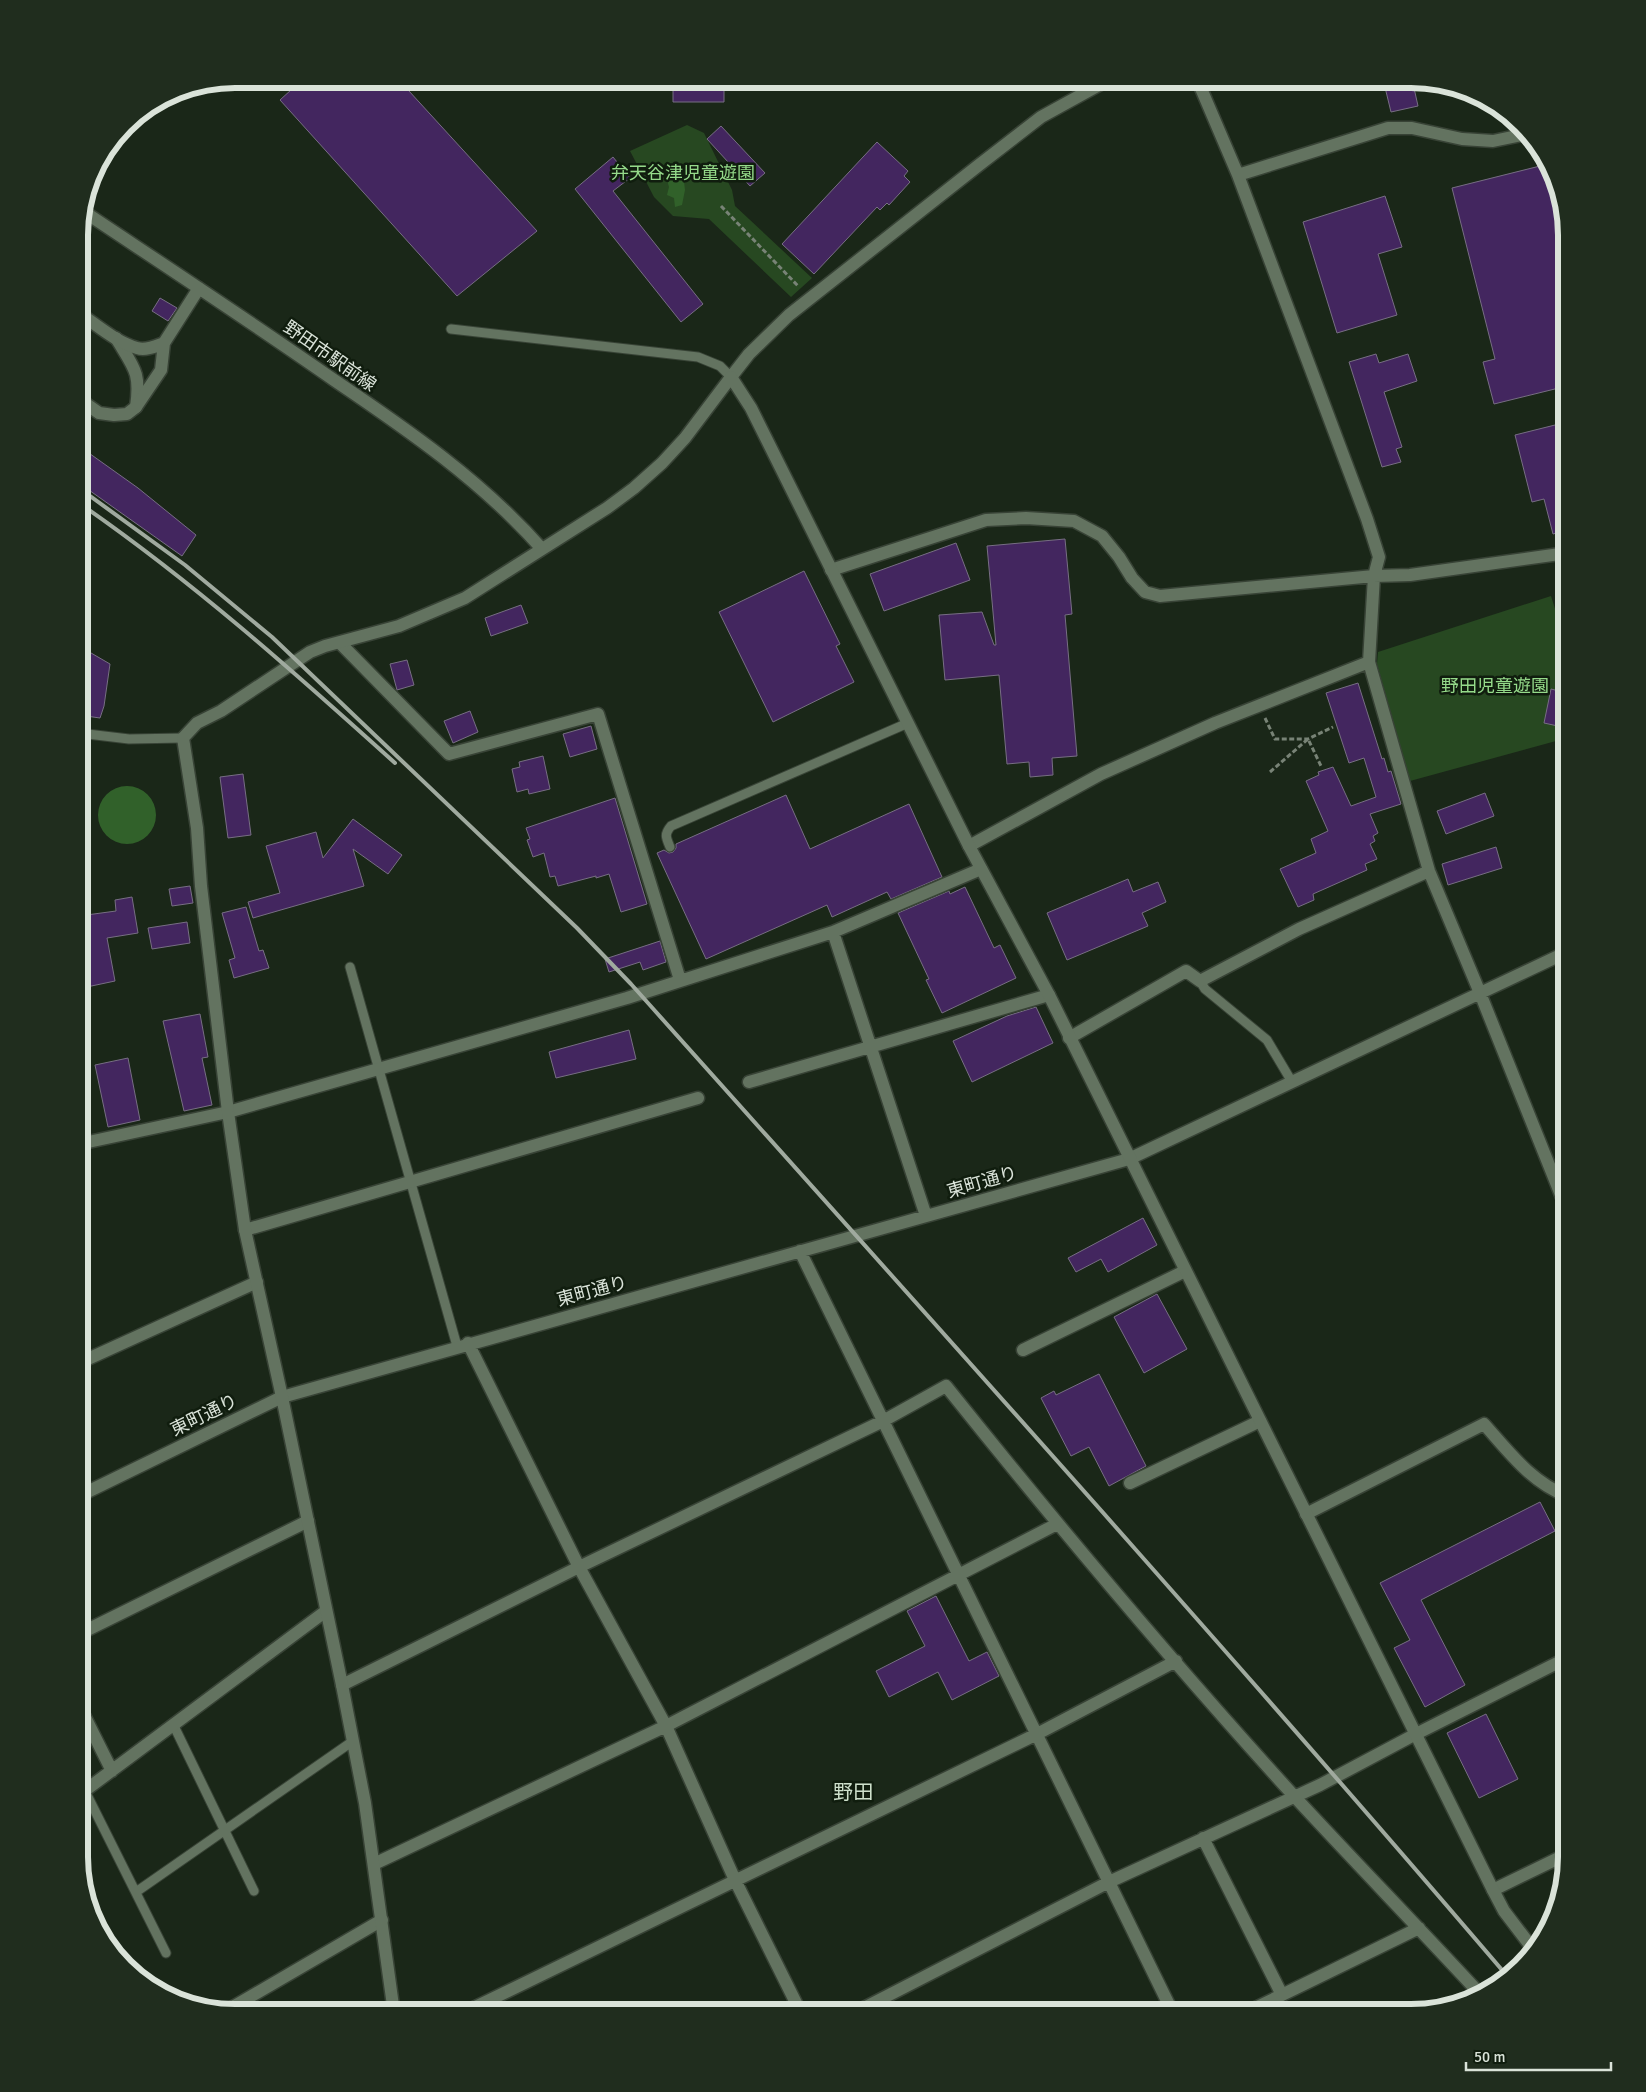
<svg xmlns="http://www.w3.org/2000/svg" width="1646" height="2092" font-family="Signika,'Noto Sans JP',sans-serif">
<rect width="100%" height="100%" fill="#1a2718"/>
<!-- green -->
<path fill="#274821" d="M687,125L704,133L732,190L735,206L812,278L791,297L709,219L673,216L654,197L630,151Z
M1551,596L1567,647V738L1410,781L1377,664L1378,652Z"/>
<!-- water -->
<path fill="#31612a" d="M677,172L683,173L685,190L682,205L675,207L674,198L667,195L669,187L667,180L672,173Z
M98 815a29 29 0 1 1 58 0a29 29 0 1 1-58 0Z"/>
<!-- building -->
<path fill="#43265f" stroke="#776e83" d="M303,79H398L537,231L457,296L280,100Z
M673,79H714V83H724V102H673Z
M1383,79H1412L1418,106L1391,112Z
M721,126L765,173L750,186L707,139Z
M877,142L908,171L904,176L910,182L889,205L887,203L880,210L877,207L814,274L782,244Z
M613,157L630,178L613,191L703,304L681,322L575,189Z
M1548,164L1562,194L1567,235V386L1494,404L1483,362L1495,359L1452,188Z
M1385,196L1402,247L1378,254L1397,315L1337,333L1303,222Z
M160,298L177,308L168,321L152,311Z
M1376,354L1379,363L1408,354L1417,381L1384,392L1402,447L1396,449L1401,462L1382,467L1349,362Z
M1567,422V530L1553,534L1544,499L1532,502L1515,435Z
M79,446L138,488L196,535L182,556L79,483Z
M1065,539L1072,614L1065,615L1077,756L1052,758L1053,775L1030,777L1029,762L1007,764L999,675L945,680L939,615L982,612L994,645H996L987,546Z
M956,543L970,580L884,611L870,574Z
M804,571L840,644L836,646L854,682L773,722L719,612Z
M521,605L528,623L491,636L485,618Z
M79,646L110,664L104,706L100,718L79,715Z
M407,660L414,685L397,690L390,664Z
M1358,683L1382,759L1384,758L1388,772L1391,771L1401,804L1370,814L1378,833L1373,836L1375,841L1370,844L1377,859L1365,864L1367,870L1313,894L1314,900L1298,907L1280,869L1316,853L1311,839L1328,831L1306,781L1319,775L1318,772L1333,767L1351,806L1376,797L1364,758L1349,763L1326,693Z
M1551,689L1567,693V728L1544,723Z
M470,711L478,732L453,743L444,721Z
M591,726L597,749L570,757L563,734Z
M543,756L550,789L529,794L528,789L517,792L512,769L520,767L519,762Z
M243,774L251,835L228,838L220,777Z
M1485,793L1494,816L1446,834L1437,811Z
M786,795L810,849L909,804L942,877L891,899L887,892L832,917L827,905L706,959L657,853L664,850L669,853L673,852L676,848V844Z
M615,798L647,904L621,912L609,874L596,878V876L558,886L555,876L550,877L544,853L533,857L527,840L530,839L526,828Z
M353,819L402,855L388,874L353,849L364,886L253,918L248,902L280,893L266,846L316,832L323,858Z
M1496,847L1502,868L1448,885L1442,864Z
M1128,879L1133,892L1158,882L1166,902L1142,913L1148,926L1067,960L1047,913Z
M190,886L193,903L172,906L169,889Z
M965,887L994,948L1000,945L1016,978L942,1013L926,980L929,979L898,913L949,891L950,894Z
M132,897L138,933L107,938L115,981L82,988L79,975V916L116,911L115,900Z
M246,907L259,951L263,950L269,968L234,978L229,960L235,958L222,913Z
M187,922L190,943L152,949L148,928Z
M660,941L666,962L643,970L640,962L609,972L605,959Z
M1036,1007L1053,1043L972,1082L953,1041L1007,1016Z
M200,1014L208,1057L202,1058L212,1105L184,1111L163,1021Z
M629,1030L636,1059L556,1078L549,1052Z
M128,1058L140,1120L108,1127L95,1065Z
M1143,1218L1157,1245L1108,1272L1101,1259L1076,1272L1068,1258Z
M1157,1294L1187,1349L1144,1373L1114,1317Z
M1099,1374L1146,1466L1109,1486L1089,1447L1071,1456L1041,1398L1054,1391L1056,1395Z
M1540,1502L1555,1531L1421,1600L1465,1685L1425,1707L1394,1648L1410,1640L1380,1583Z
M936,1596L969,1661L987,1652L999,1676L952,1700L938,1672L889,1697L876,1671L925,1646L907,1611Z
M1486,1714L1518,1779L1479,1798L1447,1733Z"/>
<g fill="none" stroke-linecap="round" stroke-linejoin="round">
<!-- service casing -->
<g stroke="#384336" stroke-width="11">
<path id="service" d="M451,329L698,357L720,366L731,377
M79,733L129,739L183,738
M670,847C666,838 664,834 671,826L908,723
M350,967L457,1346
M1200,981L1205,989L1267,1040L1292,1082
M173,1724L254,1891
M85,1791L166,1953
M136,1892L353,1741"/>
</g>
<!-- minor casing -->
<g stroke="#384336" stroke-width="15">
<path id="minor" d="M1197,79L1238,175L1367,519L1379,557L1374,576L1369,662L1429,871L1480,993L1567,1210
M1238,175L1388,128H1412L1462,139L1493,141L1526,134
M116,338C134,368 141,372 136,407
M731,377L749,354L789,315L979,165L1041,117L1110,79
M831,570L986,520L1026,518L1074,521L1102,536L1119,557L1132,578L1145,592L1160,596L1374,576L1410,575L1567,553
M340,643L449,754L598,714L680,980
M969,846L1101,774L1215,723L1369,662
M833,932L926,1216
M1069,1038L1186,971L1200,981L1299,929L1429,871
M749,1082L1049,995
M79,1144L228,1112L627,998L833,932L981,869
M245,1230L698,1098
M800,1251L1173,2013
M468,1343L579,1567L666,1726L735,1880L801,2013
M1023,1350L1185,1271
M79,1363L257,1282
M1130,1483L1260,1421
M79,1496L282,1397L1129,1159L1567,952
M1306,1514L1484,1424C1509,1452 1531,1482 1567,1496
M79,1634L308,1521
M342,1685L579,1567L883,1421L946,1386C1058,1526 1173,1663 1294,1796C1356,1863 1419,1928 1481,1995
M79,1705L112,1771
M79,1795L326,1611
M1203,1838L1282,1995
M374,1864L666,1726L1057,1524
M1493,1890L1567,1854
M226,2011L382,1920
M463,2013L1037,1734L1176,1661
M854,2013L1109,1882L1320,1785L1414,1735L1567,1658
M1245,2013L1419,1928"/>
</g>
<!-- tertiary casing -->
<g stroke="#384336" stroke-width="15">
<path id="tertiary" d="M83,211C167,267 251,322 334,380C408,430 482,481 542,549
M79,313C97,325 116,342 137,348C146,351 156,346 164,343
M79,399L99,413L114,415L127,414L136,407L161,370L164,343L199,288
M394,2013L365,1803L342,1685L282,1397L245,1230L228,1112L201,886L197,828L183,738L197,723L221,711L310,652L325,646L399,626L465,598L607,508L634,488L662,463L685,438L731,377L751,408L969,846L1049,995L1493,1890L1504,1911L1533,1949"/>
</g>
<!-- path -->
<path stroke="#788376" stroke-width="3" stroke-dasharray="5 2.5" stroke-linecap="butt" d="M721,206L799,287
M1265,718L1275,739H1308L1333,727
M1270,772L1308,739L1321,766"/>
<!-- service -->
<use href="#service" stroke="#637360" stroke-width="9"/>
<!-- minor -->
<use href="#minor" stroke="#637360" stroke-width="12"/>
<!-- tertiary -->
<use href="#tertiary" stroke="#637360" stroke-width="12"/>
<!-- rail -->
<path stroke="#a0aa9f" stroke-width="4" d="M79,488L185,565L272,637L577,928L631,984C925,1313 1221,1641 1508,1977
M79,503C192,581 293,671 395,763"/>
</g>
<g text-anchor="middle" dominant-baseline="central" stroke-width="5" stroke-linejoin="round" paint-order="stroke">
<!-- park labels -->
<g font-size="18" fill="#95da8a" stroke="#101d0e">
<text x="683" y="173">弁天谷津児童遊園</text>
<text x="1495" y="686">野田児童遊園</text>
</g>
<!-- street labels -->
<g font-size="18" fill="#dae3d9" stroke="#101d0e">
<text transform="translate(330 356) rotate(35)">野田市駅前線</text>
<text transform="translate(982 1182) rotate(-16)">東町通り</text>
<text transform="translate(592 1291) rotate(-15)">東町通り</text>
<text transform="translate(204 1415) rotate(-26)">東町通り</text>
</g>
<!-- quarter labels -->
<g font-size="20" fill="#cee0cb" stroke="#101d0e">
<text x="853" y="1792">野田</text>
</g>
</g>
<!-- crop -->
<path d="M0 0H1646V2092H0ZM235 88H1411A147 147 0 0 1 1558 235V1857A147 147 0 0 1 1411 2004H235A147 147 0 0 1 88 1857V235A147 147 0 0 1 235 88Z" fill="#202d1e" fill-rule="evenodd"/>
<path fill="none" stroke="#dae3d9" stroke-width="6" d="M235 88H1411A147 147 0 0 1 1558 235V1857A147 147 0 0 1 1411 2004H235A147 147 0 0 1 88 1857V235A147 147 0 0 1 235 88Z"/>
<!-- scale -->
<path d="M1466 2062v8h145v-8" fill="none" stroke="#dae3d9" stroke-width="2.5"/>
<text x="1474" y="2062" font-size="15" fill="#dae3d9" stroke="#101d0e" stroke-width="4" paint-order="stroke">50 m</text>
</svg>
